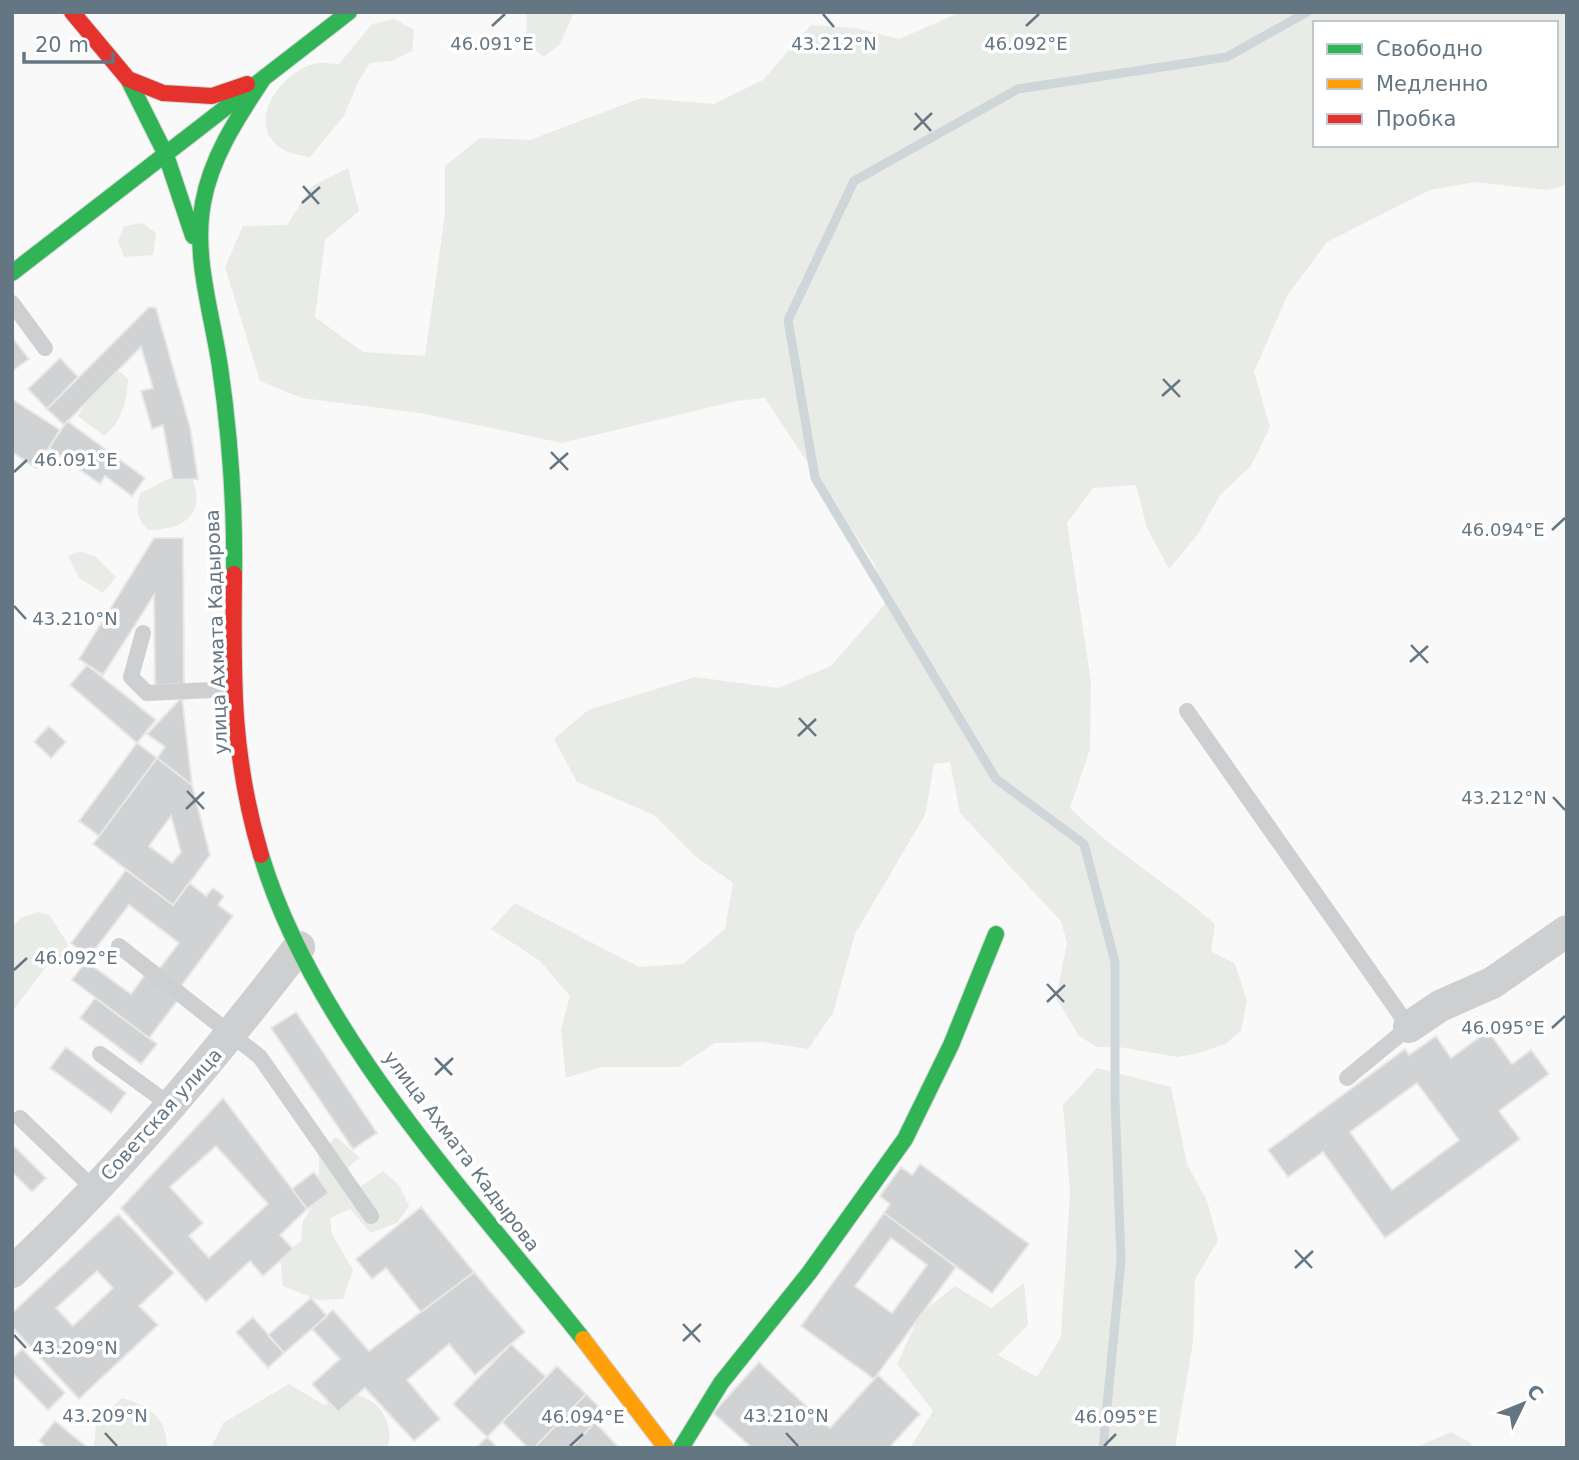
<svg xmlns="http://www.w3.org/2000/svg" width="1579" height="1460" font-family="'DejaVu Sans',sans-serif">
<rect width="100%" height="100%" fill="#f9f9f9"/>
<!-- green -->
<path fill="#e8ebe6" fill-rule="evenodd" d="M527,12H574L560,44L544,57L526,43Z
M961,12H1567V185L1547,190L1476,182L1430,190L1327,242L1287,296L1254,372L1270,427L1251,466L1220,495L1198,534L1169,569L1147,528L1136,485L1093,488L1067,523L1091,682L1090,749L1070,808C1114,852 1168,883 1215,924L1211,951L1235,964L1247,1001L1241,1031L1225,1044L1199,1053L1178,1057L1119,1047H1097L1079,1036L1056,998L1067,943L1061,921L960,813L950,762L934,764L925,815L855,934L833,1013L808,1049L762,1042L715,1043L678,1067H601L566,1078L561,1029L570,996L540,961L491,929L515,903L639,967L683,964L725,929L733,883L695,856L654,815L577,782L554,739L588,710L695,677L778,688L831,666L885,604L875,565L765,398L736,401L562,443L420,413L302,398L260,381L225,267L243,226L287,225L311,187L348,168L359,211L325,240L315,317L363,352L425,356L445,214V166L480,138L530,140L641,98L714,104L763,80L811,25L856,28L899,39ZM1315,23H1556V145H1315Z
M394,19L414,30L412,51L392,61L370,63L358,82L344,116L310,157C296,154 281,153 272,140C250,111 289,67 318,63C324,62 333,64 339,64L372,24Z
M142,223L156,233L153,255L124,257L118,241L124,226Z
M107,370L122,373L128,379C127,401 122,422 104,436L78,416Z
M189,471C208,510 189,530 148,530C136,517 136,510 140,493C158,486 170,476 189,471Z
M80,551L96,557L116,577L103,593L79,578L68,556Z
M39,912L50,916L68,944L64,960L48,964L12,1012L14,924L22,917Z
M1097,1068L1171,1087L1187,1164L1207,1201L1218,1241L1195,1279L1193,1342L1175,1448H910L933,1411L897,1364L920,1314L955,1286L991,1308L1024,1283L1028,1325L998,1355L1037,1377L1061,1337L1070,1192L1063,1105Z
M336,1137L360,1158L347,1168L349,1195L383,1171L399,1185L409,1206L397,1223L371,1233L350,1209L330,1218L332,1234L353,1270L343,1299L318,1300L283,1286L280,1257L301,1241L303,1221L319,1196V1153Z
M289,1384L324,1405C332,1402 343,1395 351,1395C378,1395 396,1424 387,1448H211L223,1423Z
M122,1398C149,1406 167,1417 167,1448H94L96,1422Z
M1451,1432L1471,1443L1472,1448H1414Z"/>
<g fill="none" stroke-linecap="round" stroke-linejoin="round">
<!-- stream -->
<path stroke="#ced6d9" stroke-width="9" d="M1103,1448L1121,1260L1115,1100V962L1084,844L996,779L815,478L788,320L854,181L1018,89L1227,57L1307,12"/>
</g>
<!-- building -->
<path fill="#d0d2d3" stroke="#e8e8e8" stroke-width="2" fill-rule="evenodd" d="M149,307L156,308L190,427L198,479L173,480L163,425L152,429L141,391L153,388L141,347L64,425L47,409Z
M12,337L29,359L12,371Z
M60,358L78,377L47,409L28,389Z
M12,399L60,430L36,468L12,452Z
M67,421L145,478L132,496L105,476L100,484L49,448Z
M154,538H183L184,684L155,685L154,595L103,675L79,659Z
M87,665L156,720L137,743L70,685Z
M182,697L192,785L157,758L165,747L147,734Z
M49,726L66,742L51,758L34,742Z
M137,743L157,758L99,836L79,821Z
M157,758L192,785L210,855L173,905L93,844ZM171,816L181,852L172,863L149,846Z
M126,870L173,905L189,883L206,896L213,888L224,896L218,905L233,916L181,986L159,969L179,943L129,905L89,957L71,943Z
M86,961L131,994L145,975L178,1000L149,1038L72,980Z
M95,998L157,1044L141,1064L80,1018Z
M296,1012L377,1133L353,1149L271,1028Z
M1488,1031L1512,1064L1531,1050L1549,1074L1499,1111L1520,1139L1385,1238L1323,1152L1288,1177L1268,1150L1405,1049L1409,1055L1436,1036L1451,1058ZM1417,1083L1459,1140L1392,1190L1350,1132Z
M66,1047L126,1093L111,1113L50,1068Z
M223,1098L307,1209L280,1235L293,1249L263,1276L250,1261L206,1302L121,1208ZM216,1146L268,1204L209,1258L189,1236L203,1223L170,1187Z
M12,1144L46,1178L32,1192L12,1172Z
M920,1164L1029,1244L992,1293L884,1213L890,1204L880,1196L901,1167L912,1175Z
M314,1172L329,1193L307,1209L292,1189Z
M421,1207L474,1272L421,1312L386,1268L372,1279L356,1259Z
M884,1213L956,1267L874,1379L801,1326ZM891,1238L927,1265L892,1313L855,1286Z
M118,1214L174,1273L139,1306L158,1325L79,1399L12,1327V1313ZM97,1271L113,1288L73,1326L56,1308Z
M474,1272L525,1332L475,1375L449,1344L407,1380L440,1419L414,1441L365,1388L338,1412L312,1384L340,1359L312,1329L333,1310L369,1351Z
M311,1298L327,1316L284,1353L268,1335Z
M253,1317L284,1353L268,1368L236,1332Z
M511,1344L546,1377L487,1437L453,1404Z
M22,1349L65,1393L48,1410L12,1373V1359Z
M759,1362L830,1428L878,1375L920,1414L889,1448H752L713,1413Z
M557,1366L586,1394L534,1448H528L502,1422Z
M586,1394L605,1413L595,1422L571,1448H534Z
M55,1421L88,1448H47L39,1441Z
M595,1422L619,1448H571Z
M487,1437L498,1448H476Z"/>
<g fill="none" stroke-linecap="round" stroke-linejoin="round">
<!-- fast casing -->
<g stroke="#d5d6d7" stroke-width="18">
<path id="fast" d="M128,79L166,155L193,236
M12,273L349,12
M234,574C235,504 230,436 220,367C212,313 193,257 203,203C211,157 238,117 263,79
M261,855C314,1032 470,1196 583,1339
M681,1448L721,1383L809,1273L905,1139L951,1045L996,934"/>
</g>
<!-- slow casing -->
<g stroke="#d5d6d7" stroke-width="18">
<path id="slow" d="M583,1339L666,1448"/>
</g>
<!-- jam casing -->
<g stroke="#d5d6d7" stroke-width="18">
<path id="jam" d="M72,12L128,79L163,93L212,96L247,84
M234,574C233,677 231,754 261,855"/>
</g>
<!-- lane -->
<path stroke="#cecfd0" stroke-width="16" d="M12,303L45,348
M143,633L131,677L147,693L233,689
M1187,711L1409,1027L1347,1078
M119,946L260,1057L371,1216
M100,1054L170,1105
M20,1118L94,1189"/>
<!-- street -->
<path stroke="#cecfd0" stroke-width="32" d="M1409,1027L1440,1006L1492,983L1567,931
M12,1272C118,1173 211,1061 299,947"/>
<!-- fast -->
<use href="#fast" stroke="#30b455" stroke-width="16"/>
<!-- slow -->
<use href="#slow" stroke="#ff9f0a" stroke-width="16"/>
<!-- jam -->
<use href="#jam" stroke="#e5322d" stroke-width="16"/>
</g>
<!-- ticks -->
<path fill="none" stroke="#657683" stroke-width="2.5" d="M823,14L834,27M492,26L505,14M1026,26L1039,14M915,113L931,131M914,130L932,113M303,186L319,204M302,203L320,187M1163,379L1180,397M1162,396L1180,380M551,452L568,470M550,469L568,453M14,472L27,460M1552,530L1565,518M14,606L26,619M1411,645L1428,663M1410,662L1428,646M799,718L816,736M798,736L816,719M187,791L204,809M1553,797L1565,810M186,809L204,792M14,970L27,958M1047,984L1064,1002M1047,1002L1065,985M1552,1028L1565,1016M435,1058L452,1075M435,1075L453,1058M1295,1250L1312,1268M1295,1268L1313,1251M683,1324L700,1342M14,1335L26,1348M683,1341L701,1324M105,1433L117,1446M786,1433L798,1446M570,1446L583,1434M1104,1446L1116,1434"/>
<g text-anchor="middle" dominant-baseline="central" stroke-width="7" stroke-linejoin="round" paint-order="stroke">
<!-- street labels -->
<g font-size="19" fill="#657683" stroke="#fff">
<text transform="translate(216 632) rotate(-92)">улица Ахмата Кадырова</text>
<text transform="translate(161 1114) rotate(-48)">Советская улица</text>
<text transform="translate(462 1151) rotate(53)">улица Ахмата Кадырова</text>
</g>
</g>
<g font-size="18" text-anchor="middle" fill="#657683" stroke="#fff" stroke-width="7" stroke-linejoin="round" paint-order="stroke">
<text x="492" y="50">46.091°E</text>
<text x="1026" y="50">46.092°E</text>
<text x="834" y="50">43.212°N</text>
<text x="76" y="466">46.091°E</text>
<text x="1503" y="536">46.094°E</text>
<text x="75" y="625">43.210°N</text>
<text x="1504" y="804">43.212°N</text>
<text x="76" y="964">46.092°E</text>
<text x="1503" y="1034">46.095°E</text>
<text x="75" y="1354">43.209°N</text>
<text x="105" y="1422">43.209°N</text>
<text x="786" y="1422">43.210°N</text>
<text x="583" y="1423">46.094°E</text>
<text x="1116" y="1423">46.095°E</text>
</g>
<!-- border -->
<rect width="1579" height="1460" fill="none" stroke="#657683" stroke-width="28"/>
<!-- legend -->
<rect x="1313" y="21" width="245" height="126" fill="#ffffff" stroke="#c1c8cd" stroke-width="2"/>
<rect x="1327" y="44" width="35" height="10" fill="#30b455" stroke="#c1c8cd" stroke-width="2"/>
<text x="1376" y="56" font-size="21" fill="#657683">Свободно</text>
<rect x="1327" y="79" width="35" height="10" fill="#ff9f0a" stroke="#c1c8cd" stroke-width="2"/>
<text x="1376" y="91" font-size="21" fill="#657683">Медленно</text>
<rect x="1327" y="114" width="35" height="10" fill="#e5322d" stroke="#c1c8cd" stroke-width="2"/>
<text x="1376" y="126" font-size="21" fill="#657683">Пробка</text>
<!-- north arrow -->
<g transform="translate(1523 1404) rotate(47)" stroke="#ffffff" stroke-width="5" paint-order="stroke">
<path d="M0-5L12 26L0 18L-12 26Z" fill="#657683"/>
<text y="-10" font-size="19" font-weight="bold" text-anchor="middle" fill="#657683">С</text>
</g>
<!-- scale -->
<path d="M24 52v10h89v-10" fill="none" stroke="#657683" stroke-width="3.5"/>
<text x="35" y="52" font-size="21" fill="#657683" stroke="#ffffff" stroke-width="5" paint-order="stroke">20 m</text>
</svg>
